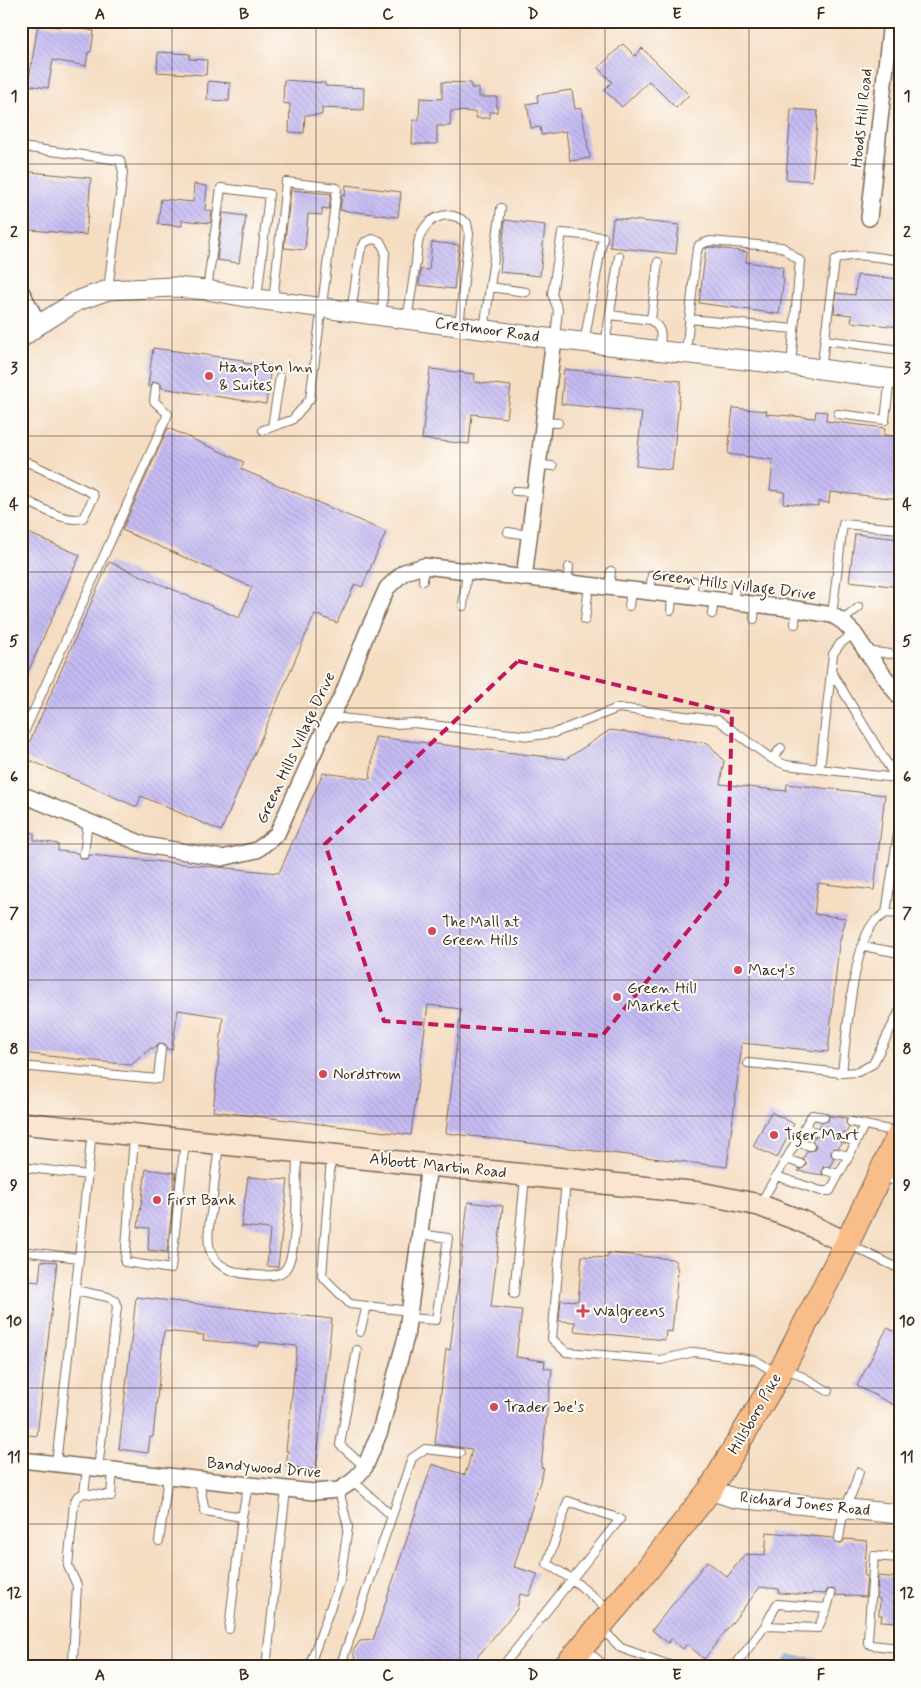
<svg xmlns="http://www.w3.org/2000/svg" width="921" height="1688" font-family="Mynerve,sans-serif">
<defs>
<pattern id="building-back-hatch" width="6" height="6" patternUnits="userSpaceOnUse" patternTransform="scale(1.25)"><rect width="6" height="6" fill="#c5bbf3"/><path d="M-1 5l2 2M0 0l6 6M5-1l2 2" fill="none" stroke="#aaa1d0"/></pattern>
</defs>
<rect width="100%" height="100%" fill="#fdfcf7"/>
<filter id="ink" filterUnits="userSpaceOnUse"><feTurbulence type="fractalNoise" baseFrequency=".02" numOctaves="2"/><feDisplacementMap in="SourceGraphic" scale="10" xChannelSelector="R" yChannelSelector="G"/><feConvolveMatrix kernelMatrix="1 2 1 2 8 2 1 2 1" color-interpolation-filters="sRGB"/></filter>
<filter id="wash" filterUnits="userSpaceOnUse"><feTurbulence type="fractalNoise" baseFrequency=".0096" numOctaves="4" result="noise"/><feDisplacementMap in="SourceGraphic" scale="20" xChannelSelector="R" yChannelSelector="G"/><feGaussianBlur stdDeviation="1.12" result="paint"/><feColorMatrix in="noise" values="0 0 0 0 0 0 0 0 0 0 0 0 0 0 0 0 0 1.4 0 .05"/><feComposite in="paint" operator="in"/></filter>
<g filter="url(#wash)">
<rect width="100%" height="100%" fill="#f5ddc2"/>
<!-- water -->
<path fill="#71a0da" stroke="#56657c" d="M789,1656L818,1659L814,1667L789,1666L784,1662Z"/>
<g id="blocks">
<!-- building -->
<path fill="url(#building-back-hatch)" d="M38,24L59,27V25L94,31L91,52H88L86,66L53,60L48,88L28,85Z
M623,44L635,56L642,48L689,95L676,108L649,81L622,107L604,90L612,82L598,68Z
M158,52L190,54L189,59L207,60L206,75L157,72Z
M284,80L325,83V86L364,88L363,110L322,108V115H305L304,133L289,132L290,104L283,103Z
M208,81L230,83L229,101L207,100Z
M442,82L471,83V88H479V97H497V112H490V118H476V112L451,111L450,126H437V144H412L413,120H419L420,98L442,99Z
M572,90L575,109L581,108L590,158L570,161L566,131L541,135L540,127L531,128L527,104L538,102L537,95Z
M791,109L818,111L812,181L786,179Z
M21,171L91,178L86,235L21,229Z
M194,184L207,186L205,210L212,211L210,223L182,220V226L158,224L161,199L193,202Z
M346,185L401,192L398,217L340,210L342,195L345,196Z
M291,190L331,194L329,209L322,208V215L308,214L305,250L284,248Z
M223,213L246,216L239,263L217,260Z
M613,218L679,225L676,254L610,247Z
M505,220L545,225L540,276L500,272Z
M432,242L459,245L454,289L419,285L421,269L429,270Z
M710,247L747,252L746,262L783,267L782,277L784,278L779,314L699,303L706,248Z
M857,275L900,279V327L851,322L852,315L834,313L836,293L855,295Z
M153,348L243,360V363L271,366L266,404L162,388L161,384L157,382H153L150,387L148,386Z
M430,369L475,374L474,382L511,386L507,418L472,414L469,444L422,439Z
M564,369L681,381L672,470L636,466L642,412L561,404Z
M733,408L767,411L766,414L815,418L816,411L827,412L826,421L885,428L884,435L900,437V499L830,492L829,503L818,501V506L783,503L785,492L770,490L773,460L728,454Z
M168,428L244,462L241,469L386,532L362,587L355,584L337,623L315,614L221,831L141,796L137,807L23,757L109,562L239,618L252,587L122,530Z
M21,530L80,555L21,688Z
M855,534L900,539V587L849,581Z
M610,730L708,743L724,761L720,784L786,791L787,784L885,795L874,890L818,883L814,914L846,918L839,944L828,1052L742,1043L727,1167L446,1133L461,1009L428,1005L411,1135L213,1111L223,1017L178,1010L172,1050L167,1049L165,1045L159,1044L155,1048H151L131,1065L21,1053V831L34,833V840L58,844V851L78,853L79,857L83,859H87L90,855L279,873L323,773L370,779L375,737L566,759Z
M771,1112L794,1124L777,1158L753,1146Z
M829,1116L847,1118L846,1123L849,1127L846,1133H841L838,1136V1140L841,1143L839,1148H834L831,1151V1155L834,1158L830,1166L823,1167L822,1172L823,1175L798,1171L806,1166V1162L803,1159L807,1151L814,1150L816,1145L812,1141L814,1137L821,1136L823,1131L819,1127L822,1122L828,1121Z
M146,1169L176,1173L167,1252L148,1250L149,1228L138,1227Z
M248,1177L288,1180L278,1267L267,1266L270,1229L241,1226Z
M468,1202L503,1206L491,1307L522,1310L516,1357L545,1361L544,1368L552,1369L541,1467L544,1468L514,1567L538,1574L529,1596L520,1594L517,1609L478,1656L474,1667H361L355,1659L353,1651L360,1641L373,1640L432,1464L465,1475L469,1462L472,1449L435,1444L446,1349L450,1350Z
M608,1253L672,1259L675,1261L678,1271L672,1332L666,1331L665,1340L574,1331L575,1322L559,1321L561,1300L578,1301L582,1256L607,1258Z
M41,1261L57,1262L37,1436L21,1434V1280L39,1282Z
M136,1297L332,1319L316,1470L286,1466L288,1451H286L297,1346L260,1342L259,1346L203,1340L204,1335L164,1331L153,1437H150L148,1453L119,1449Z
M887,1328L900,1334V1408L857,1386Z
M767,1532L833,1538L835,1542L839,1544L843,1542L845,1539L867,1541L864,1576H867L865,1597L836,1595L835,1590L832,1589L827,1590L825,1594L812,1593V1595L779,1593V1589L760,1587L704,1659L687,1644L683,1649L671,1639L668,1643L652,1630L707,1561L727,1577L745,1554L765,1555Z
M878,1576L900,1578V1622L881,1621L882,1615H879L880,1599L877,1598Z"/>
</g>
</g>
<g filter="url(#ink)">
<use href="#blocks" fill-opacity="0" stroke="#7c6957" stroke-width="1"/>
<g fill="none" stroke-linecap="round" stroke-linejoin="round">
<!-- service casing -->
<g stroke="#7c6957" stroke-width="10">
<path id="service" d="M21,147L120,160L123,172L108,289
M490,287L526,292
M207,290L221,188L269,194L257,299
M351,312L360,252L365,242L373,239L380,241L385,251L382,315
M610,315L651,320L658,262
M689,319L794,329
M407,320C410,301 413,281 416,262C417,254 417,243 420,236C429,215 449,209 467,223L469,234L459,327
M651,320C664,330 661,337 659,351
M484,330L501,208
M555,338L558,310L552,294L562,233L603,237L584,343
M825,340L900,350
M605,345L619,256
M686,353L696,255L699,245L710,241L782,247L800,261L791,365
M821,369L835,260C854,251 879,258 900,260
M838,414L885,420L890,378
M544,422L558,423
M272,427L280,377
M263,430L292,420L310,399L337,188L286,182L273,301
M21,459L92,493L94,497L83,518C63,523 39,506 21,498
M538,465L553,466
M515,491L535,492
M508,532L529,535
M423,581L424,566
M567,583L569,567
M609,588L611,571
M650,593L652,575
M692,597L694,581
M734,602L735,585
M463,606L467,571
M629,606L631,590
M671,610L672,595
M712,614L714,599
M832,615L843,524L900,529
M754,619L755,604
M585,620L589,585
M842,621L859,607
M795,624L796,609
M867,651L890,654
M831,671L900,785
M332,717L395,724L413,723L530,736L554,733L618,708L718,720L772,759L781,748
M21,739L168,414L154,401L156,387
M772,759L786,765L896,778
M820,769L833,654L840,644L854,633
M84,854L88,821
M886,913L900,820
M862,946L900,953
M748,1063L842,1073C846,1040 853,945 874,922C877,919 882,916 886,913L900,914
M21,1066L158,1079L161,1049
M842,1073L858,1072L873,1064L900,1010
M851,1122L898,1132
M804,1128L817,1132
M134,1137L125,1262L171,1269L185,1141
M843,1138L856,1142L864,1125
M795,1142L810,1146
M219,1146C216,1166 214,1186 212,1207C210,1219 207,1233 209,1245C212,1268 237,1274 256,1275C266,1276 282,1277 287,1267C299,1245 296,1179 297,1152
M836,1153L849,1156L856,1142
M331,1157L322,1276L350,1304L409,1311
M786,1159L801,1164
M21,1167L88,1175
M827,1171L839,1174L849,1156
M776,1176L821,1191H830L839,1174
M883,1176L900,1183
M566,1181L552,1339L566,1352L661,1360L694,1352L755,1360L776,1373
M760,1204L812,1115L824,1117
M850,1245L900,1269
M21,1251L79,1258L92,1131
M75,1290L108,1297L115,1301L117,1307L98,1469
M514,1294L525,1177
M408,1318L436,1320L448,1238L420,1234
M360,1332L367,1306
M357,1350L340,1445L365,1467
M785,1367L828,1391
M56,1464L79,1258
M87,1468L84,1493L111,1496L113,1471
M199,1481L205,1511L242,1517
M353,1481L391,1515
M568,1501L620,1519L572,1579L547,1564Z
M839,1538L844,1508L853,1491L859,1472
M159,1541L168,1477
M900,1558L874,1556L868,1639V1643L871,1645L900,1648
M765,1626L777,1604L827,1608
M601,1628L621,1648L675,1667
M229,1629L242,1517L248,1486
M584,1648L606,1667
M73,1660L77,1585L68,1566L74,1503L77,1497L84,1493
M266,1667L286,1490
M309,1667L340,1581L348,1527L339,1490
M340,1667L412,1458L425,1449L460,1453
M502,1667L572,1579L609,1610
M734,1667L765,1626L818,1628L827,1608L831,1594"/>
</g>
<!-- minor casing -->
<g stroke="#7c6957" stroke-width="18">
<path id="minor" d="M869,218L891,21
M21,291L39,325
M524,578L554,339
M21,794L145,845L222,858L257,850L277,834L324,730L342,696L366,635L387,588L404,572L424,566L796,609L832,615L842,621L854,633L866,651L900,698
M21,1460L314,1492L339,1490L353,1481L365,1467L380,1431L406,1337L429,1165"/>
</g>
<!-- tertiary casing -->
<g stroke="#7c6957" stroke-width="21">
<path id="tertiary" d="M21,338L37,326L77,301L108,290L174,287L207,290L257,299L554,339L791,365L900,380
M710,1490L734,1498L900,1514"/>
</g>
<!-- secondary casing -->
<g stroke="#7c6957" stroke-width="24">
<path id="secondary" d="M21,1123L700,1193L759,1205L801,1221L847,1243"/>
</g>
<!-- primary casing -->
<g stroke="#7c6957" stroke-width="26">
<path id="primary" d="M565,1667L639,1580L710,1490L783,1367L847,1243L900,1133"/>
</g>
<!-- service -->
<use href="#service" stroke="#fff" stroke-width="8"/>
<!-- minor -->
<use href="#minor" stroke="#fff" stroke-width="15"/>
<!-- tertiary -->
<use href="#tertiary" stroke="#fff" stroke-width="19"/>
<!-- secondary -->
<use href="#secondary" stroke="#fce5d0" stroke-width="21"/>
<!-- primary -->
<use href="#primary" stroke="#f8bd89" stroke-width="24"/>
</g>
</g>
<!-- marked area -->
<path fill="none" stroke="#c2185b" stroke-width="4" stroke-dasharray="10 6" stroke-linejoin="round" d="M518,661L732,713L727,883L602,1036L384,1021L325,844Z"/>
<!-- grid -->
<path fill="none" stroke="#3b2a1e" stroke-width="1" stroke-opacity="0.55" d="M172,21V1667M316,21V1667M460,21V1667M605,21V1667M749,21V1667M21,164H900M21,300H900M21,436H900M21,572H900M21,708H900M21,844H900M21,980H900M21,1116H900M21,1252H900M21,1388H900M21,1524H900"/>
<!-- markers -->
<g fill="#d1495b" stroke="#fdfcf7" stroke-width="2">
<circle cx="209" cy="376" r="5"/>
<circle cx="432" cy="931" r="5"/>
<circle cx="738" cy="970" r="5"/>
<circle cx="617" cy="997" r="5"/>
<circle cx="323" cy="1074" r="5"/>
<circle cx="774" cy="1135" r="5"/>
<circle cx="157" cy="1200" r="5"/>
<path d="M580.5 1303.5h5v5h5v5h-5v5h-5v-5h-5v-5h5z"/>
<circle cx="494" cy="1407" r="5"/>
</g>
<g text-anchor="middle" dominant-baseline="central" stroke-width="4" stroke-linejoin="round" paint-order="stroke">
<!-- street labels -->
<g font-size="16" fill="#3b2a1e" stroke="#fdfcf7">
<text transform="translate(862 118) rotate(-84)">Hoods Hill Road</text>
<text transform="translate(487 330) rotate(8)">Crestmoor Road</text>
<text transform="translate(734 585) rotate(7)">Green Hills Village Drive</text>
<text transform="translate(296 748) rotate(-65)">Green Hills Village Drive</text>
<text transform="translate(438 1166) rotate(6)">Abbott Martin Road</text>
<text transform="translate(755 1414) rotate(-60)">Hillsboro Pike</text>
<text transform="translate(264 1468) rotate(5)">Bandywood Drive</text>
<text transform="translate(805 1504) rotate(6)">Richard Jones Road</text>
</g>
<!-- poi labels -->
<g font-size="16" fill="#3b2a1e" stroke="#fdfcf7" text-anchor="start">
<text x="219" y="367">Hampton Inn<tspan x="219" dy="18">&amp; Suites</tspan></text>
<text x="442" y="922">The Mall at<tspan x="442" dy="18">Green Hills</tspan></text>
<text x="748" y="970">Macy's</text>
<text x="627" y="988">Green Hill<tspan x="627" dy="18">Market</tspan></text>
<text x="333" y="1074">Nordstrom</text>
<text x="784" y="1135">Tiger Mart</text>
<text x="167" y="1200">First Bank</text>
<text x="593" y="1311">Walgreens</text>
<text x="504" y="1407">Trader Joe's</text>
</g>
</g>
<!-- margin -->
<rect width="921" height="1688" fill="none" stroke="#fdfcf7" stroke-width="55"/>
<rect x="28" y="28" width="866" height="1632" fill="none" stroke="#3b2a1e" stroke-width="2"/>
<g font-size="16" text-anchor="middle" font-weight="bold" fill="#3b2a1e">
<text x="100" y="19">A</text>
<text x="244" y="19">B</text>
<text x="388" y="19">C</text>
<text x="533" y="19">D</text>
<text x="677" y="19">E</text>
<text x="821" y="19">F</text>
<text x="14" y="101">1</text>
<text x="907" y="101">1</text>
<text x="14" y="237">2</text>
<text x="907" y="237">2</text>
<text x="14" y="373">3</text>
<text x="907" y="373">3</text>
<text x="14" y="509">4</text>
<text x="907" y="509">4</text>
<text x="14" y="646">5</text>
<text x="907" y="646">5</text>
<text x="14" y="782">6</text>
<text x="907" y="782">6</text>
<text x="14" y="918">7</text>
<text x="907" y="918">7</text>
<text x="14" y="1054">8</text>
<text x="907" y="1054">8</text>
<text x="14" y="1190">9</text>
<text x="907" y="1190">9</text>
<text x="14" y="1326">10</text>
<text x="907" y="1326">10</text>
<text x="14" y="1462">11</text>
<text x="907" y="1462">11</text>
<text x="14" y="1598">12</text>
<text x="907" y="1598">12</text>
<text x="100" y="1680">A</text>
<text x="244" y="1680">B</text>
<text x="388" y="1680">C</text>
<text x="533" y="1680">D</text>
<text x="677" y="1680">E</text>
<text x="821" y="1680">F</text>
</g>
</svg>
